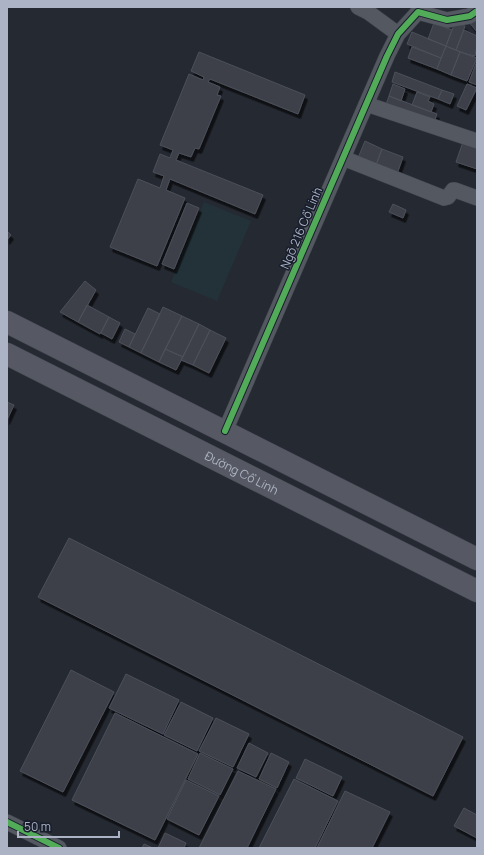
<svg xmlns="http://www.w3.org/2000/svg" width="484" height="855" font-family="Manrope,sans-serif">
<defs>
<filter id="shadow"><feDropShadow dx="2.5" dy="4.5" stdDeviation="0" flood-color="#0009"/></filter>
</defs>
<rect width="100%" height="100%" fill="#252932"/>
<!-- green -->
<path fill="#223238" d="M204,202L251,221L217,301L171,282Z"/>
<!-- building -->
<path fill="#3c4049" stroke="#4c505a" filter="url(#shadow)" d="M477,16V32L469,22Z
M455,22L465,26L456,50L446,46Z
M434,23L452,30L446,46L428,39Z
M464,30L477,36V45L475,56L467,54L456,50Z
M412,32L446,46L441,58L407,44Z
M446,46L460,52L451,75L437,69Z
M412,47L441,58L437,69L408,58Z
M199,52L305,95L298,114L210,79L208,82L220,87L217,95L221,96L199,149L195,148L191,157L179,153L176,160L263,195L255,214L170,179L166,190L185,198L157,266L110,247L138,179L160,188L164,176L153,172L160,154L170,158L173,150L160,145L189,74L203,80L204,77L191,71Z
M460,52L477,58L467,81L451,75Z
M477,61V85L469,82Z
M395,72L442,90L438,99L392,82Z
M393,84L405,89L401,101L389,96Z
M467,84L477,88L466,110L457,106Z
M442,90L454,94L450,104L438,99Z
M417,92L430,97L428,101L434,104L431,112L412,105Z
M389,96L437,114L433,125L385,107Z
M464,139L477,143V169L456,162Z
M365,141L382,149L376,165L358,158Z
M382,149L403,157L397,174L376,165Z
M187,203L199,208L174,269L162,264Z
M393,204L406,210L403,218L389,212Z
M7,231L11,235L7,240Z
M85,281L96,290L78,322L60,312Z
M87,305L109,317L100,334L78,322Z
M163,307L182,316L159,362L141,353Z
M148,308L160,314L141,353L129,347Z
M182,316L199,324L183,357L165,349Z
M109,317L120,323L112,339L101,333Z
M199,324L210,330L193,365L181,360Z
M125,329L135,334L129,347L119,342Z
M210,330L226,338L209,373L193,365Z
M165,349L183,357L176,370L159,362Z
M7,402L14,405L7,420Z
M69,538L463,737L433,796L38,597Z
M71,670L114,692L63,792L20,771Z
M126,674L179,700L163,734L109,708Z
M181,702L213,718L197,751L164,735Z
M115,713L198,754L155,840L72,800Z
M216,718L249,734L233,767L199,751Z
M249,743L268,753L256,777L237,768Z
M200,753L233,769L220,795L188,779Z
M271,753L289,762L277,788L259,779Z
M305,759L342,777L333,796L296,778Z
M238,771L276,789L247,848H199Z
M294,779L338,801L315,848H259Z
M186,780L219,796L199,835L167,819Z
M345,791L390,812L372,848H317Z
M464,808L477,815V838L454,826Z
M165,833L186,843L184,848H158Z
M144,844L153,848H142Z"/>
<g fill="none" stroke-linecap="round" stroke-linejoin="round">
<!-- minor casing -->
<g stroke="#42454d" stroke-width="16">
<path id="minor" d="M358,7L368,12L398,34
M366,104L477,141
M343,158L444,198L448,197L453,190H455L477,198
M225,431L387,56L398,34L418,12L447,20L470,16L477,11
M7,822L59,848"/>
</g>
<!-- primary casing -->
<g stroke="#42464f" stroke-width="23">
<g id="primary">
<path d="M7,322L477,559"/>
<path id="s1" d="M7,354L477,591"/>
</g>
</g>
<!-- minor -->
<use href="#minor" stroke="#545860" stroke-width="15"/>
<!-- primary -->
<use href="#primary" stroke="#565963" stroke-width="22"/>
<!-- cycleway casing -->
<g stroke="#181e2c" stroke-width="8">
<path id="cycleway" d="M225,431L387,56L398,34L418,12L447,20L470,16L477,11
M7,822L59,848"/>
</g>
<!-- cycleway -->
<use href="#cycleway" stroke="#51ab58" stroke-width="6"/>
</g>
<g text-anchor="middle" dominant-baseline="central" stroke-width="3" stroke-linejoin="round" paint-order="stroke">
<!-- street labels -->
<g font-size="12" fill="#acb3c5" stroke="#181e2c">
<text transform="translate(301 228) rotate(-67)">Ngõ 216 Cổ Linh</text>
<text stroke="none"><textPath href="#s1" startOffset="263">Đường Cổ Linh</textPath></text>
</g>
</g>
<!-- border -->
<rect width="484" height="855" fill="none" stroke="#acb3c5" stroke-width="16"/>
<!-- scale -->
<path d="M18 831v6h101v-6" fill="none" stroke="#acb3c5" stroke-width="2"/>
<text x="24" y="831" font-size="12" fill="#acb3c5" stroke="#181e2c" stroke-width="3" paint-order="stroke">50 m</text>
</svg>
